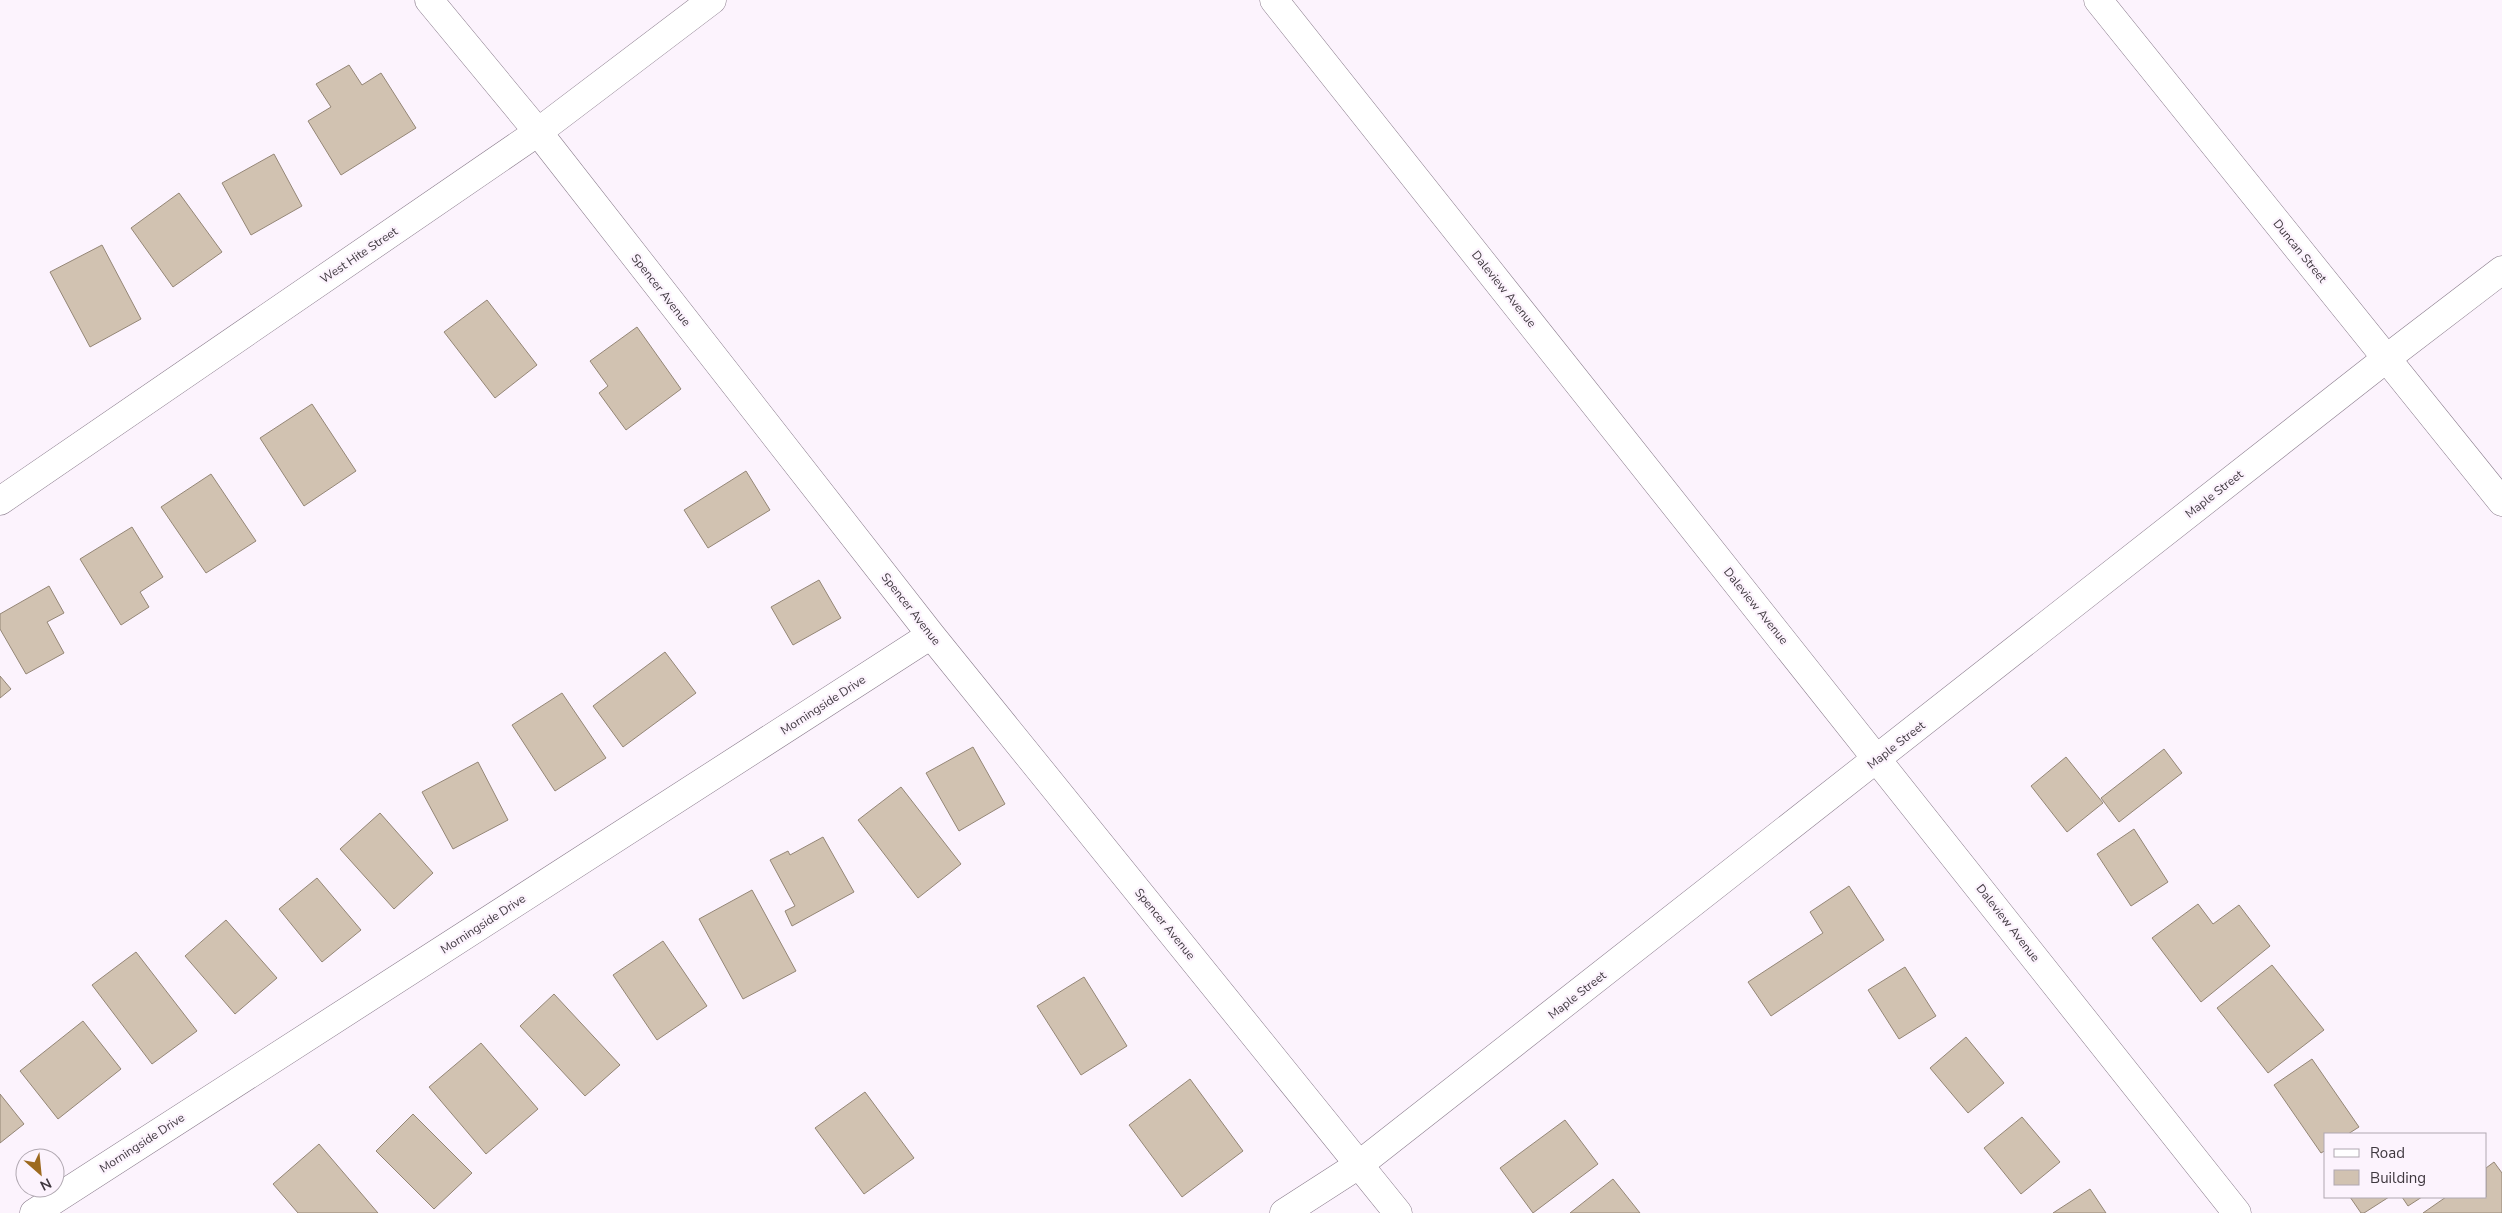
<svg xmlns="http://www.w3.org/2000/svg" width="2502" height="1213" font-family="'Nunito Sans',sans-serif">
<rect width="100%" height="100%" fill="#fcf3fd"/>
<!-- building -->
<path fill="#d1c2b1" stroke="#948676" d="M349,65L362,85L381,73L416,128L341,175L308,121L331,107L316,84Z
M274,154L302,206L251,235L222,183Z
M179,193L222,252L173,287L131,228Z
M102,245L141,319L90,347L50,272Z
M487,300L537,365L495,398L444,332Z
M637,327L681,389L626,430L599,393L608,386L590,361Z
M312,404L356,471L304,506L260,438Z
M746,471L770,510L708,548L684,510Z
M211,474L256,541L206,573L161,507Z
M132,527L163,577L140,592L149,607L121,625L80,559Z
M819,580L841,618L793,645L771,607Z
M49,586L64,613L47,622L64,653L26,674L0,629V614Z
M665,652L696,693L623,747L593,706Z
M0,676L11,689L0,698Z
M562,693L606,758L555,791L512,725Z
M973,747L1005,804L959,831L926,773Z
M2164,749L2182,773L2119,822L2101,798Z
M2066,757L2103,803L2067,832L2031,786Z
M478,762L508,820L453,849L422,792Z
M901,787L961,864L918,898L858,820Z
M380,813L433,873L394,909L340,849Z
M2134,829L2168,882L2131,906L2097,854Z
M823,837L854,892L792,926L785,911L795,906L770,860L788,851L790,855Z
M317,878L361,930L322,962L279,909Z
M1849,886L1884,940L1771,1016L1748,982L1823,933L1810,912Z
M752,890L796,971L743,999L699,919Z
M2198,904L2213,924L2239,905L2270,946L2201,1002L2152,938Z
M226,920L277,978L235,1014L185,956Z
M663,941L707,1006L657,1040L613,975Z
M136,952L197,1031L152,1064L92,985Z
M2272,965L2324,1030L2268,1073L2217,1008Z
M1905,967L1936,1016L1899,1039L1868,990Z
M1084,977L1127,1046L1081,1075L1037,1006Z
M554,994L620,1065L585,1096L520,1026Z
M83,1021L121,1069L58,1119L20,1071Z
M1966,1037L2004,1083L1968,1113L1930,1068Z
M481,1043L538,1109L486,1154L429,1087Z
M2312,1059L2359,1127L2348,1134H2326V1150L2321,1153L2274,1085Z
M1190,1079L1243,1151L1182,1197L1129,1125Z
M865,1092L914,1158L864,1194L815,1128Z
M0,1094L24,1124L0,1143Z
M413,1114L472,1173L434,1209L376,1151Z
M2022,1117L2060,1162L2021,1194L1984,1148Z
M1565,1120L1598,1164L1533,1213L1500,1168Z
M319,1144L378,1213H298L273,1184Z
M2494,1162L2502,1173V1213H2423L2446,1197H2486V1168Z
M1613,1179L1640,1213H1570Z
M2090,1189L2106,1213H2053Z
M2350,1197H2389L2364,1213H2361Z
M2402,1197H2422L2408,1206Z"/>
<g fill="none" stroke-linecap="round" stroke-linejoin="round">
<!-- minor casing -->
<g stroke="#8a7c8c" stroke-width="29">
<path id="minor" d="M429,0L538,132L931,635L1398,1213
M1274,0L2237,1213
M2098,0L2502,502
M0,501L538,132L712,0
M34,1213L931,635"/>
</g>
<!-- tertiary casing -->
<g stroke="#8a7c8c" stroke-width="29">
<path id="tertiary" d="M1284,1213L1360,1164L2387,358L2502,270"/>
</g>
<!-- minor -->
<use href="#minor" stroke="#fff" stroke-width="28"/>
<!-- tertiary -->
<use href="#tertiary" stroke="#fff" stroke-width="28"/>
</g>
<g text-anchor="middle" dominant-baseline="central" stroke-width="4.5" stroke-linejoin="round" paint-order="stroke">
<!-- street labels -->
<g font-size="12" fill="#3f383f" stroke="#fcf3fd">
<text transform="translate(2300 251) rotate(51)">Duncan Street</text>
<text transform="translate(359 255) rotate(-34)">West Hite Street</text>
<text transform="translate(1504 289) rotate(51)">Daleview Avenue</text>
<text transform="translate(661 290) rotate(52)">Spencer Avenue</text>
<text transform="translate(2214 494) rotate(-38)">Maple Street</text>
<text transform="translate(1756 606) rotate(51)">Daleview Avenue</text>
<text transform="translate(911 609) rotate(52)">Spencer Avenue</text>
<text transform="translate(823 705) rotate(-33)">Morningside Drive</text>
<text transform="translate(1896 745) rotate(-38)">Maple Street</text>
<text transform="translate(2008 923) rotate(52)">Daleview Avenue</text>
<text transform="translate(483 924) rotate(-33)">Morningside Drive</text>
<text transform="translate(1165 924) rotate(51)">Spencer Avenue</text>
<text transform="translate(1577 995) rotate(-38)">Maple Street</text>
<text transform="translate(142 1143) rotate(-33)">Morningside Drive</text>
</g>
</g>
<!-- legend -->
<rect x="2324" y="1133" width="162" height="65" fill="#fcf3fd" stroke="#b0a8b1"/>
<rect x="2334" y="1149" width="25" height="8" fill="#ffffff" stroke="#b0a8b1"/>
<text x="2370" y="1158" font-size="15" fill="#3f383f">Road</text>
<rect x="2334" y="1170" width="25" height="15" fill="#d1c2b1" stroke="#b0a8b1"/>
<text x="2370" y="1183" font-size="15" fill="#3f383f">Building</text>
<!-- north arrow -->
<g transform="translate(40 1173) rotate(153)"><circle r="24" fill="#fcf3fd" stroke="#b0a8b1"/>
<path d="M0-4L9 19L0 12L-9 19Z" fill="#9d6a1f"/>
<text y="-8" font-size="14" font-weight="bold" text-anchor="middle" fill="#3f383f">N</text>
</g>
</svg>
